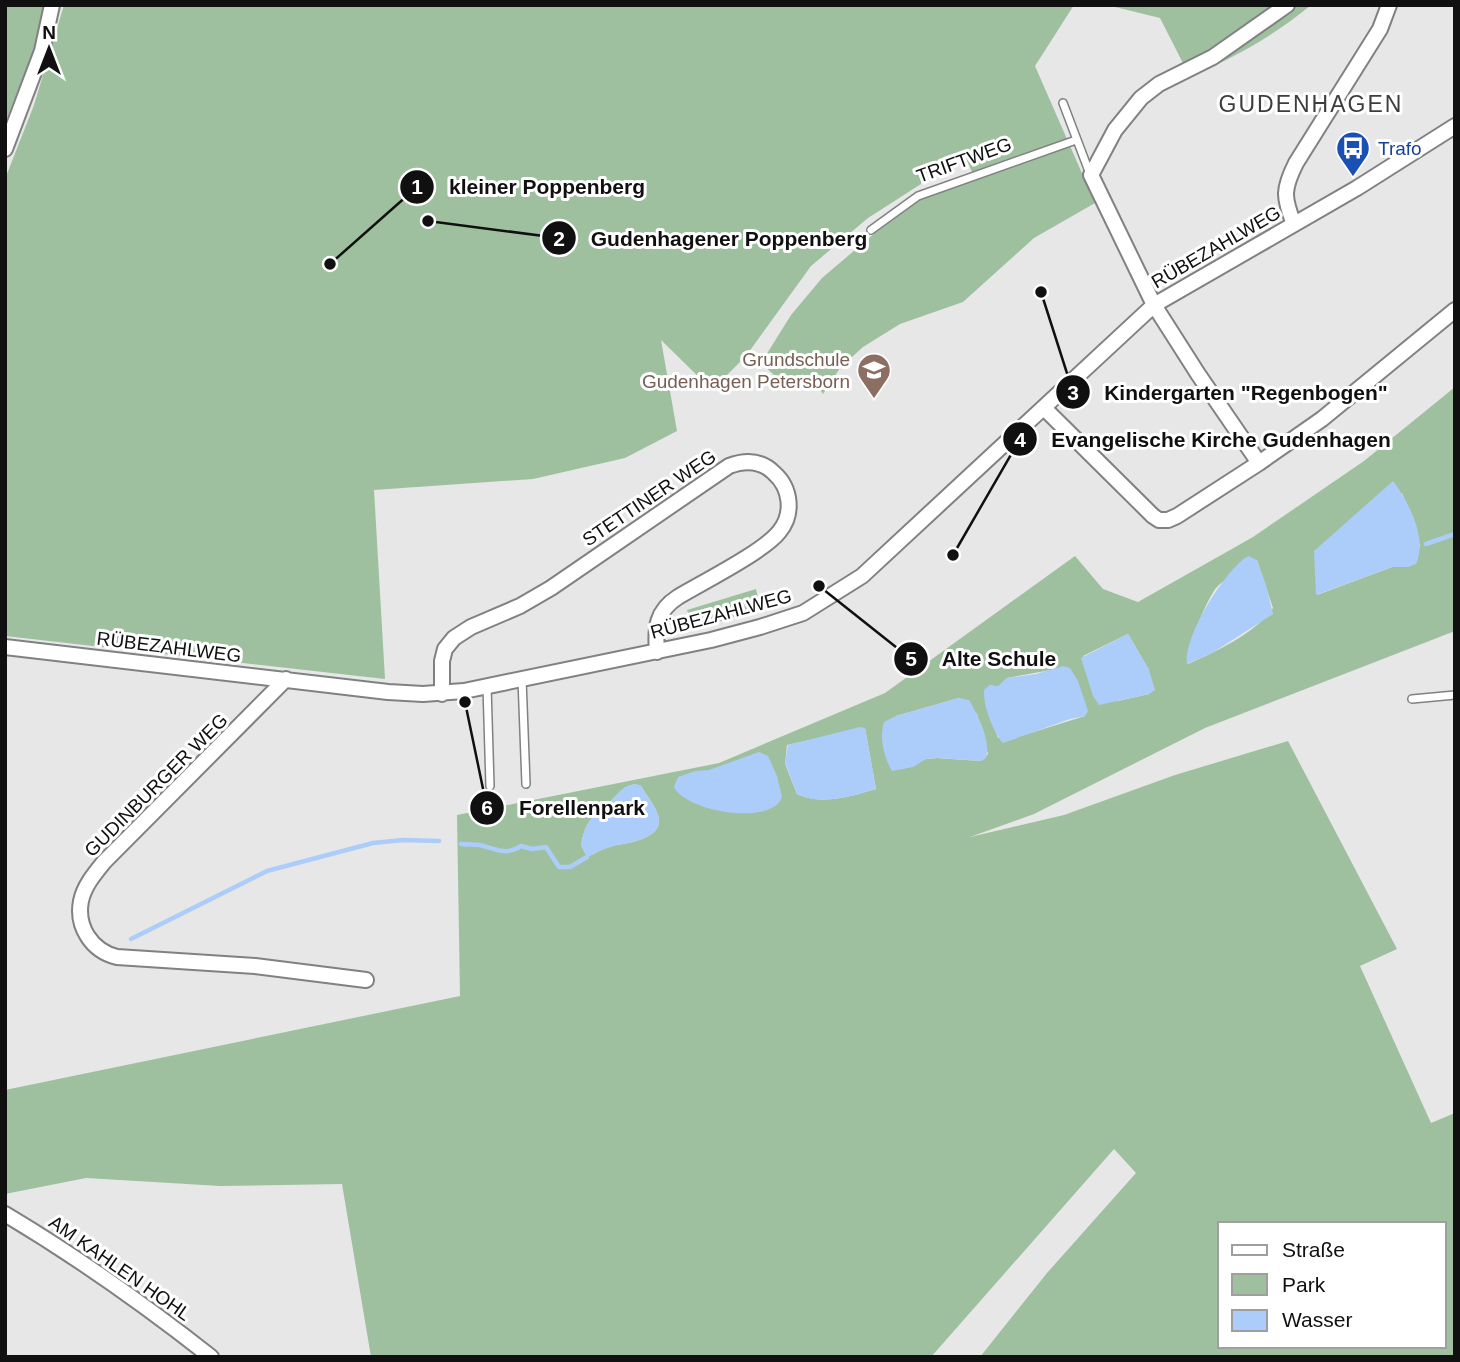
<svg xmlns="http://www.w3.org/2000/svg" width="1460" height="1362" font-family="Helvetica,sans-serif">
<rect width="100%" height="100%" fill="#e7e7e8"/>
<!-- green -->
<path fill="#9ec09f" fill-rule="evenodd" d="M5,5H43L41,31L5,123Z
M64,5H1074L1035,66L1095,203L1034,238L963,302L900,324L863,347L840,368L823,394L816,383L786,386L761,363L791,315L822,278L875,233L923,198L975,179L965,156L922,175L921,184L868,218L811,266L746,356L712,390L661,340L677,431L625,458L533,479L374,490L385,679L5,636V179L34,105Z
M1107,5H1311C1274,36 1233,58 1190,77L1160,18Z
M1455,387V631L1205,728L1034,814L970,837L1064,815L1175,775L1288,741L1397,949L1360,966L1431,1123L1455,1113V1357H980L1047,1273L1136,1173L1114,1149L931,1357H371L342,1184L220,1186L86,1178L5,1194V1090L460,996L457,815L719,763L885,693L1075,556L1103,589L1138,602L1253,537L1364,461ZM1402,493L1416,527L1420,546L1408,567H1392L1317,595ZM1257,560L1273,608C1256,633 1215,652 1188,664C1185,651 1207,599 1216,588C1226,577 1244,569 1257,560ZM1128,634L1149,670V694L1118,701L1083,656ZM1051,670L1085,716L1024,735L998,738L985,702L990,685L998,687L1007,678ZM959,698L977,714L988,754L981,761L937,758L926,759L903,769L896,716ZM865,728L876,789C852,796 821,806 797,794L785,764L787,745ZM635,784L641,786C646,795 655,805 658,815C666,839 627,843 613,846C604,848 596,853 587,857L581,845C587,815 594,819 612,800C620,791 623,787 635,784ZM1220,1224H1444V1346H1220Z
M756,589L760,608L700,628L692,625L687,610Z"/>
<!-- water -->
<path fill="#accdfa" d="M1393,481C1408,501 1428,538 1416,564L1408,567H1392L1316,595L1314,551Z
M1248,556L1257,560L1266,585L1273,614L1212,653L1187,664C1183,637 1225,570 1248,556Z
M1128,634L1149,670L1155,690L1149,694L1099,705L1093,696L1081,658Z
M1063,666L1070,668L1078,681L1088,711L1085,716L1070,719L1003,743C993,732 983,705 984,690L990,685L998,686L1007,678L1036,674Z
M959,698L969,700C978,716 991,739 986,758L981,761L937,758L926,759L913,767L892,771C884,757 879,738 884,722L896,716Z
M860,727L865,728L876,789C853,796 821,806 797,794L785,763L788,745Z
M759,752L768,756L777,776L782,797C771,827 685,811 674,787L678,777L695,771L709,770Z
M635,784L641,786C646,795 655,805 658,815C666,839 627,843 613,846C604,848 596,853 587,857L581,845C587,815 594,819 612,800C620,791 623,786 635,784Z"/>
<g fill="none" stroke-linecap="round" stroke-linejoin="round">
<!-- stream -->
<path stroke="#accdfa" stroke-width="4.5" d="M1426,544L1455,534
M461,844C467,845 474,844 480,845C495,849 506,856 521,846L532,849L546,847L559,867H570L587,857
M131,939L267,871L373,843L403,840L439,841"/>
<!-- service casing -->
<g stroke="#808182" stroke-width="10">
<path id="service" d="M1063,103L1090,174
M871,230L918,196L1076,140
M522,679L526,784
M487,686L490,786
M1412,699L1455,695"/>
</g>
<!-- minor casing -->
<g stroke="#808182" stroke-width="18">
<path id="minor" d="M5,149L42,51L52,5
M1294,224C1283,197 1283,189 1296,163L1380,29L1389,5
M1045,409L1153,516L1159,520H1168L1177,516L1259,463L1322,419L1455,310
M1259,463L1198,374L1154,305L1091,175L1115,130L1141,98L1159,84L1213,57L1287,5
M5,647L388,692L423,694L464,691L711,640L760,627L803,613L862,576L1154,305L1357,188L1455,126
M286,679L104,862C95,873 84,886 81,901C76,927 92,951 117,957L255,966L366,980
M442,694V661L445,649L454,638L471,627L520,606L551,588L729,466C745,460 761,460 774,473C791,488 794,514 779,532C763,552 703,582 678,597C656,611 655,628 657,652
M5,1214C77,1257 145,1305 211,1357"/>
</g>
<!-- service -->
<use href="#service" stroke="#fff" stroke-width="7"/>
<!-- minor -->
<use href="#minor" stroke="#fff" stroke-width="14"/>
</g>
<!-- icons -->
<defs>
<g id="bus-pin" transform="scale(1.75)"><path d="M0 17L-7.5 6A9.5 9.5 0 1 1 7.5 6Z" fill="#1a4fb4" stroke="#fff"/><path d="M-5-6H5V4H4V6H2V4H-2V6H-4V4H-5ZM-3.5-4V0h7V-4ZM-3.5 1.2v1.5H-2V1.2ZM2 1.2v1.5H3.5V1.2Z" fill="#fff"/></g>
<g id="school-pin" transform="scale(1.75)"><path d="M0 17L-7.5 6A9.5 9.5 0 1 1 7.5 6Z" fill="#8d6e63" stroke="#fff"/><path d="M0-5L7-2L0 1L-7-2ZM-4 1L0 2.5L4 1V4Q0 6-4 4Z" fill="#fff"/></g>
</defs>
<g fill-rule="evenodd">
<use href="#bus-pin" x="1353" y="148"/>
<use href="#school-pin" x="874" y="370"/>
</g>
<g text-anchor="middle" dominant-baseline="central" stroke-width="6" stroke-linejoin="round" paint-order="stroke">
<!-- transit labels -->
<g font-size="19" fill="#164399" stroke="#fff" text-anchor="start">
<text x="1378" y="148">Trafo</text>
</g>
<!-- street labels -->
<g font-size="19" fill="#101010" stroke="#fff">
<text transform="translate(964 160) rotate(-20)">TRIFTWEG</text>
<text transform="translate(1216 247) rotate(-30)">RÜBEZAHLWEG</text>
<text transform="translate(649 498) rotate(-34)">STETTINER WEG</text>
<text transform="translate(721 614) rotate(-15)">RÜBEZAHLWEG</text>
<text transform="translate(169 647) rotate(7)">RÜBEZAHLWEG</text>
<text transform="translate(156 785) rotate(-45)">GUDINBURGER WEG</text>
<text transform="translate(120 1268) rotate(35)">AM KAHLEN HOHL</text>
</g>
<!-- education labels -->
<g font-size="19" fill="#785e54" stroke="#fff" text-anchor="end">
<text x="850" y="359">Grundschule<tspan x="850" dy="22">Gudenhagen Petersborn</tspan></text>
</g>
<!-- quarter labels -->
<g font-size="23" letter-spacing="2" fill="#3d3d3e" stroke="#fff">
<text x="1311" y="104">GUDENHAGEN</text>
</g>
</g>
<!-- callouts -->
<path fill="none" stroke="#101010" stroke-width="2.5" d="M330 264L417 187M428 221L559 238M1041 292L1073 392M953 555L1020 439M819 586L911 659M465 702L487 808"/>
<g fill="#101010" stroke="#fff" stroke-width="2.5">
<circle cx="330" cy="264" r="7"/>
<circle cx="428" cy="221" r="7"/>
<circle cx="1041" cy="292" r="7"/>
<circle cx="953" cy="555" r="7"/>
<circle cx="819" cy="586" r="7"/>
<circle cx="465" cy="702" r="7"/>
<circle cx="417" cy="187" r="18"/>
<circle cx="559" cy="238" r="18"/>
<circle cx="1073" cy="392" r="18"/>
<circle cx="1020" cy="439" r="18"/>
<circle cx="911" cy="659" r="18"/>
<circle cx="487" cy="808" r="18"/>
</g>
<g font-size="21" text-anchor="middle" font-weight="bold" fill="#fff">
<text x="417" y="194">1</text>
<text x="559" y="246">2</text>
<text x="1073" y="400">3</text>
<text x="1020" y="447">4</text>
<text x="911" y="666">5</text>
<text x="487" y="815">6</text>
</g>
<g font-size="21" text-anchor="middle" font-weight="bold" fill="#101010" stroke="#fff" stroke-width="6" stroke-linejoin="round" paint-order="stroke">
<text x="547" y="194">kleiner Poppenberg</text>
<text x="729" y="246">Gudenhagener Poppenberg</text>
<text x="1246" y="400">Kindergarten "Regenbogen"</text>
<text x="1221" y="447">Evangelische Kirche Gudenhagen</text>
<text x="999" y="666">Alte Schule</text>
<text x="582" y="815">Forellenpark</text>
</g>
<!-- border -->
<rect width="1460" height="1362" fill="none" stroke="#101010" stroke-width="14"/>
<!-- legend -->
<rect x="1218" y="1222" width="228" height="126" fill="#ffffff" stroke="#9f9f9f" stroke-width="2"/>
<rect x="1232" y="1245" width="35" height="10" fill="#ffffff" stroke="#9f9f9f" stroke-width="2"/>
<text x="1282" y="1257" font-size="21" fill="#101010">Straße</text>
<rect x="1232" y="1274" width="35" height="21" fill="#9ec09f" stroke="#9f9f9f" stroke-width="2"/>
<text x="1282" y="1292" font-size="21" fill="#101010">Park</text>
<rect x="1232" y="1310" width="35" height="21" fill="#accdfa" stroke="#9f9f9f" stroke-width="2"/>
<text x="1282" y="1327" font-size="21" fill="#101010">Wasser</text>
<!-- north arrow -->
<g transform="translate(49 49)" stroke="#ffffff" stroke-width="5" paint-order="stroke">
<path d="M0-5L12 26L0 18L-12 26Z" fill="#101010"/>
<text y="-10" font-size="19" font-weight="bold" text-anchor="middle" fill="#101010">N</text>
</g>
</svg>
